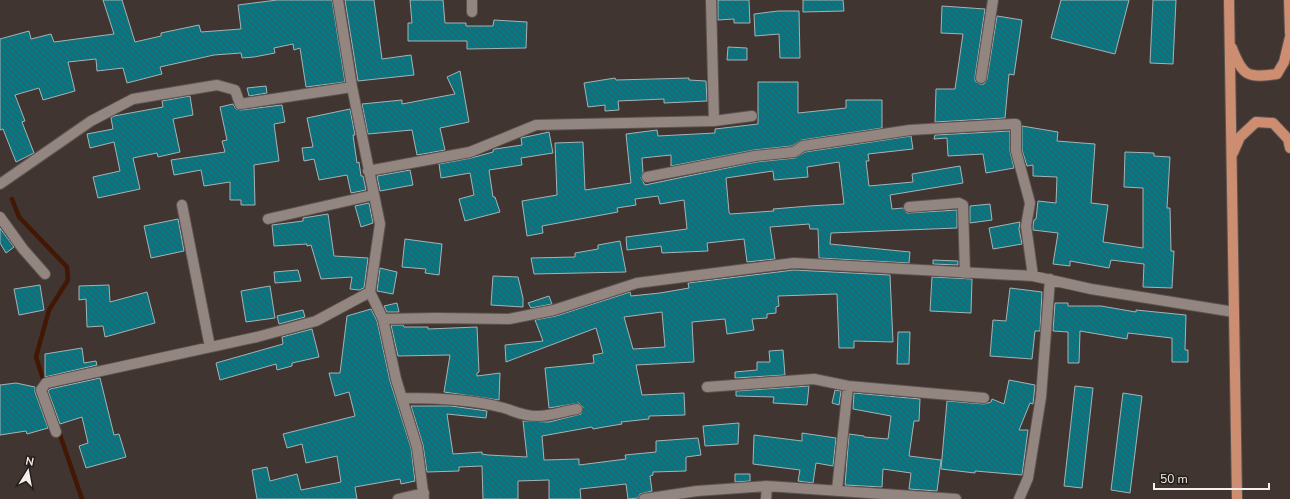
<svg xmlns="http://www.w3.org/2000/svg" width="1290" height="499" font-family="'Nunito Sans',sans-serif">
<defs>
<pattern id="building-back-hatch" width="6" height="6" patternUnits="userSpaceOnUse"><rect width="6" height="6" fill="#047986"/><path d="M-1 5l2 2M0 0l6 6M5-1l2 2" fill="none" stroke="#276066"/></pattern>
</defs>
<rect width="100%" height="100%" fill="#403531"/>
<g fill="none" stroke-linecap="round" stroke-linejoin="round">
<!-- stream -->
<path stroke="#421804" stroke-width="4.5" d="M12,199L19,217L67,267L68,280L49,310L36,357L45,385
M58,429L82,499"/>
</g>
<!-- building -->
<path fill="url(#building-back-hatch)" stroke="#a4b3b6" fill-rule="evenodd" d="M103,0H122L135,42L161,36V33L199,25L201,32L241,29L238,5L277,0H332L345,82L306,87L300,48L294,50L293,44L274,48L275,53L254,57L242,58L241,53L214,55L160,67L162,74L127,83L123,68L97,71L96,59L68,62L75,91L43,100L39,88L15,95L25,121L22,122L34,153L16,162L3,129L0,130V39L29,31L31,39L51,34L54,42L114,34Z
M345,0H374L382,59L411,55L414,75L358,81Z
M410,0H443L445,23H466V26H493L494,20L527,22L526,48L467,49V41H408V23H412Z
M718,0H749L750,23H734V19L718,20Z
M803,0H843L844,11L803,12Z
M1061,0H1129L1115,54L1051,38Z
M1153,0H1176L1173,64L1150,63Z
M942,6L985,9L975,77V81L980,84H984L987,79L997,16L1022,20L1014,75L1009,74L1005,118L935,122L936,89H955L963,34L941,33Z
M778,11H799L800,58H780L779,34L755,36L754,14Z
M728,47L747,48V60H727Z
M460,71L469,122L440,128L445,150L417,155L412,130L368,134L362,104L402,100V104L455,94L447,77Z
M615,78L616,80L689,78V80L706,81L707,101L664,103V99L618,101L619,110L605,111V105L588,107L584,83Z
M758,82H798V113L846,108V100H882V128L802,140L792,146L754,150L671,166V155L642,158L643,172L641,178L645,185L756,162L795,158L805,152L911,136L913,149L868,154L869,161H866L869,186L913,182L912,174L960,166L963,183L890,195L892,209L903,208L907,213L957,210V228L831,233L830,244L910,252L909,263L819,258L818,229H810L809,224L770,227L775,259L747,262L744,239L707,243L708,251L662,253L661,246L627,250L626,237L687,229L684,200L660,204L658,196L635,199L636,205L617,208L618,212L542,226L543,233L527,236L522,201L557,195L555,143L583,142L585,190L631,183L626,134L657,130L658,136L715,133V129L758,124ZM839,162L844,204L809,206L773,209L774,211L730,214L729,212L726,178L773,171L774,180L808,177L807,167Z
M266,86L267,93L249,96L247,88Z
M190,96L193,115L173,119L180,152L158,157L157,153L133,158L140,189L98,198L93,177L120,171L114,142L90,148L87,134L113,129L111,118L114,116L163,107L162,101Z
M233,104L236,109L241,110L282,105L285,122L274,124L279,161L254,165L255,205H241V200H230V182L204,186L201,170L174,175L171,160L225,152L222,141L227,140L220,107Z
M350,109L355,135H353L357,163L359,162L361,176H363L366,190L351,193L347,175L319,180L314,159L304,161L302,148L313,147L307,118Z
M1022,126L1058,132L1057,141L1095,144L1091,203L1108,205L1103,242L1143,248V188L1124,187L1125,152L1154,153V156L1170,157L1167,208H1170L1171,251H1174L1172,288L1143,287L1144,264L1111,260L1109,268L1070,261V266L1053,264L1058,233L1033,230V226L1034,220L1036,219L1038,201L1056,203L1057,177L1033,176V165L1027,166L1022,150Z
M1010,131V151L1014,168L986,173L983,154L948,156L947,138L934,139L935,135Z
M549,132L553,153L521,158L522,165L489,170L493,197H495L500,212L465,221L459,199L474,195L470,173L441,178L439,164L471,158L493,152V150L495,149L522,145L521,138Z
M410,170L413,185L380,191L377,176Z
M369,203L373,223L361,227L355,206Z
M990,204L992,220L970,223V206Z
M328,214L334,256L368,258L364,288L359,290L350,289L352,277L321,279L311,245L307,246V244L274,246L272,225L303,221V218Z
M178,219L184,251L151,258L144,226Z
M1020,222L1019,229L1022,244L993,249L989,228Z
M0,228L14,247L6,253L0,243Z
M405,239L442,244L439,275L425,273L426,269L402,267Z
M620,241L626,272L534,274L531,258L575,257V253L598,249V245Z
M933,260L958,261V265L933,264Z
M380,268L397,272L393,294L377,291Z
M298,270L301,281L275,283L274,272Z
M794,270L890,275L893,342L854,341V348H839L837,294L778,296L779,306L776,307V313L767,314V318L752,319L754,330L727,334L725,319L692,322L694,362L636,365L642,395L684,393L685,415L649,416V419L621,422L622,424L604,427L593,429L592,427L542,436L544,460L579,459V465L626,459L625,455L656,452V441L698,438L701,455L686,457V471L653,472V475L650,476L652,491L640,494L638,498L628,499L626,484L580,489L581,499H549V480L518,481V499H483L482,466L459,467V471L427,472L423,445L411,406H451L487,411L486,418L447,414L453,454L482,452V454L488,455L527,457L523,421L549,422L581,414L583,407L579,403L549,408L545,368L594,363L593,355L603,353L596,328L506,362L505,345L543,341L535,320L556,316L630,292L631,296L660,293L689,288L688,283ZM662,312L665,347L633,349L624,317Z
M493,276L518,277L523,298V307L491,305Z
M932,277L972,279L971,313L930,311Z
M40,285L44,310L19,315L14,289Z
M109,285L110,302L147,292L155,323L105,337L103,326L87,327L86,299L79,300V286Z
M270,286L275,318L246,322L241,291Z
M1010,288L1042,292L1040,331H1035L1032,359L990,356L993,320L1006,321Z
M549,296L552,304L531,308L528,303Z
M397,303L399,312H387L384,306Z
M1055,303H1068V306H1101L1136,312V310L1186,315L1185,350H1188V362H1172V338L1128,333L1127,339L1080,331L1079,363H1068V332L1053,331Z
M371,309L377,321L390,381L411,448L415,481L401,484L400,479L355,487L357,499H257L252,470L267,467L270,481L297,474L301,490L341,482L337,456L306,463L302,444L287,448L283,434L355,416L349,392L335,396L329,373H340L347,316Z
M303,310L305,317L279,324L277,316Z
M391,325H403L404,327H428V329L477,327L479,372L477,373V376L500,373L499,400L444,392L450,355L398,356Z
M312,329L319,357L292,363V366L277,370L276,364L220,380L216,363L283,344L282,337Z
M898,332H910L909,364H897Z
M82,348L84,363L96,361L97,365L45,377V354Z
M783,350L785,375L735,378V372L757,370V362H770L769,351Z
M100,378L114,435L119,434L126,457L86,468L79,446L88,443L82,417L60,424L48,391L50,389Z
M1009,380L1035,385L1033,404L1030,403L1019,430H1028L1022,475L975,471V473L941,469L947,401L984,404L991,402L992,399L1004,404Z
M16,383L35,387V392L48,428L27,434L26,431L0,435V385Z
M809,386L807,405L773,403L774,397L736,396V391Z
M1075,386L1093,388L1082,488L1064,486Z
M835,390L841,391L839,405L832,403Z
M854,393L920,399L919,421H914L909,456L941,460L937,491L909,489L911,473L883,469L882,487L845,485L849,434L864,436V437L888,439L891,416L853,409Z
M1123,393L1142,396L1130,493L1111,490Z
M739,423L738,444L705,446L703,426Z
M802,433L836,438L833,466L816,463L813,483L798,481L800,470L753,464L754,435L802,441Z
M735,474H750V481L735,482Z"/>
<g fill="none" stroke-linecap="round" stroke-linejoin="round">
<!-- minor casing -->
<g stroke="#5c534f" stroke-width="12">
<path id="minor" d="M338,0L352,87L380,224L370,292L383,319L396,379L417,447L424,499
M472,0V12
M711,0L714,121
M981,78L993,0
M368,171L470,152L536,125L714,121L752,116
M647,177L755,156L794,152L803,146L910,130L1013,124H1016V151L1030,203L1026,226L1033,276
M0,184L91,121L133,99L217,85L235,90L240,104L352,87
M182,205L210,347
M909,207L959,203L963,205L965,273
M0,217L23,249L45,274
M268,219L373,195
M383,319L437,318L509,319L554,310L637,283L794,263L1033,276L1091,289L1234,312
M707,387L814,379L848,386L984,398
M403,398C434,398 470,399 500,407C513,410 523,417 538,416C551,416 564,411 577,409
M56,432L41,390L46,383L257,337L316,321L370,292
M837,490L848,386
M398,499L424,493
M644,499L697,491L767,486L956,499
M766,499L767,486
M1019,499L1028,478L1041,397L1050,279"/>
</g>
<!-- major casing -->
<g stroke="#5c534f" stroke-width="12">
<path id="major" d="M1229,0L1237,499
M1289,0L1290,33
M1232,48C1243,77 1248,78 1277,74L1284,62L1290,37
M1233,153L1240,137L1256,122L1273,123L1288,139L1290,148"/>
</g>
<!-- minor -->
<use href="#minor" stroke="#938681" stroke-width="10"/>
<!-- major -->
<use href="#major" stroke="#cd8d71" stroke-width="10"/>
</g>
<!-- north arrow -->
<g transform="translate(28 471) rotate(11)" stroke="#231e1c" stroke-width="3" paint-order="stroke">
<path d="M0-3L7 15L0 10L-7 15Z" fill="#f5eeeb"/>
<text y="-6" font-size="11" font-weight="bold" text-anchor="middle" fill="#f5eeeb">N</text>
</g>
<!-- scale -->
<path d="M1154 483v6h115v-6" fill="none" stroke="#f5eeeb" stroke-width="2"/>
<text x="1160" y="483" font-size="12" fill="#f5eeeb" stroke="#231e1c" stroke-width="3" paint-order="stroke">50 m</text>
</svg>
